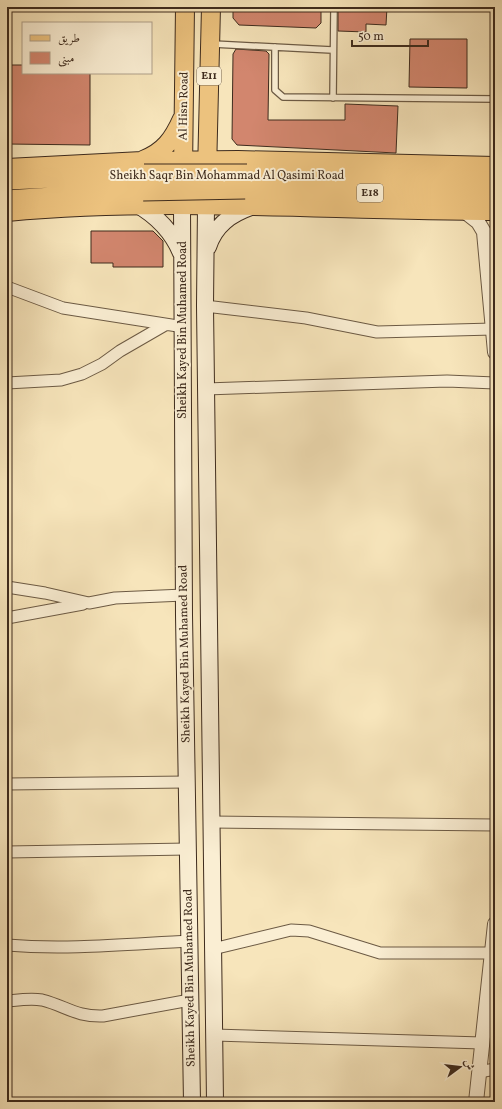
<svg xmlns="http://www.w3.org/2000/svg" width="502" height="1109" font-family="Vollkorn,Amiri,serif">
<rect width="100%" height="100%" fill="#f7e5bb"/>
<filter id="stains"><feTurbulence type="fractalNoise" baseFrequency=".005" numOctaves="4"/><feColorMatrix values="0 0 0 0 .2 0 0 0 0 .09 0 0 0 0 .02 0 0 0 .5 -.17"/></filter>
<radialGradient id="worn" r=".72"><stop offset=".6" stop-color="#630" stop-opacity="0"/><stop offset="1" stop-color="#630" stop-opacity=".3"/></radialGradient>
<!-- building -->
<path fill="#d2866e" stroke="#3e2b1d" d="M233,7H321V23L316,28L239,25L233,18Z
M338,7H387L386,25L366,24V32L338,31Z
M410,39H467V88L409,87Z
M236,49L266,51L269,54L268,120H345V104L398,106L396,153L237,145L232,139L233,54Z
M7,65H23V73H90V145L7,144Z
M91,231H153L163,241V267H113V263H91Z"/>
<g fill="none" stroke-linecap="round" stroke-linejoin="round">
<!-- service casing -->
<g stroke="#6c5a44" stroke-width="8">
<path id="service" d="M213,44L332,50
M275,47V90L283,97L495,99
M333,98L334,7"/>
</g>
<!-- minor casing -->
<g stroke="#6c5a44" stroke-width="13">
<path id="minor" d="M7,287L63,308L184,327
M205,306L306,318L377,332L493,329
M7,383L61,380L82,374L102,364L120,351L165,325
M206,389L447,381L495,383
M7,587L45,593L89,603L115,598L184,595
M7,618L83,604
M7,784L187,782
M211,822L495,825
M7,852L188,849
M7,945C67,950 128,944 189,941
M213,949L291,930L309,931L380,953H492
M7,1001C18,1000 31,998 42,1000C66,1006 76,1017 103,1016L190,1000
M214,1035L482,1043
M479,1072L495,1069"/>
</g>
<!-- tertiary casing -->
<g stroke="#6c5a44" stroke-width="16">
<path id="tertiary" d="M464,211L478,222L484,232L495,352
M476,1102L495,924"/>
</g>
<!-- secondary casing -->
<g stroke="#3e2b1d" stroke-width="18">
<path id="secondary" d="M136,204C157,216 172,231 181,253
M182,206L184,615L192,1102
M206,206L205,306L215,1102
M208,247C215,225 231,214 251,207"/>
</g>
<!-- primary casing -->
<g stroke="#3e2b1d" stroke-width="20">
<path id="primary" d="M143,160C164,152 173,139 182,119
M7,168L142,161L238,160L495,166
M183,172L185,7
M207,172L211,7
M7,212C169,197 333,211 495,211"/>
</g>
<!-- trunk casing -->
<g stroke="#3e2b1d" stroke-width="21">
<path id="trunk" d="M247,174L495,181
M7,180L144,174
M245,189L495,198
M7,200L143,191"/>
</g>
<!-- service -->
<use href="#service" stroke="#faeed3" stroke-width="5.5"/>
<!-- minor -->
<use href="#minor" stroke="#faeed3" stroke-width="11"/>
<!-- tertiary -->
<use href="#tertiary" stroke="#faeed3" stroke-width="14"/>
<!-- secondary -->
<use href="#secondary" stroke="#faeed3" stroke-width="16"/>
<!-- primary -->
<use href="#primary" stroke="#ecc27e" stroke-width="18"/>
<!-- trunk -->
<use href="#trunk" stroke="#ecc27e" stroke-width="19"/>
<!-- trunk-bridge casing -->
<g stroke="#3e2b1d" stroke-width="21" stroke-linecap="butt">
<path id="trunk-bridge" d="M144,174H247
M143,191L245,189"/>
</g>
<!-- trunk-bridge -->
<use href="#trunk-bridge" stroke="#ecc27e" stroke-width="19"/>
</g>
<g text-anchor="middle" dominant-baseline="central" stroke-width="4" stroke-linejoin="round" paint-order="stroke">
<!-- shield labels -->
<g fill="#faeed3" stroke="#766654" stroke-width="1">
<rect x="197" y="67" width="24" height="18" rx="3"/>
<rect x="357" y="184" width="26" height="18" rx="3"/>
</g>
<g font-size="11" font-weight="bold" fill="#3e2b1d">
<text x="209" y="76">E11</text>
<text x="370" y="193">E18</text>
</g>
<!-- street labels -->
<g font-size="12" fill="#3e2b1d" stroke="#faeed3">
<text transform="translate(184 106) rotate(-89)">Al Hisn Road</text>
<text x="227" y="176">Sheikh Saqr Bin Mohammad Al Qasimi Road</text>
<text transform="translate(183 330) rotate(-90)">Sheikh Kayed Bin Muhamed Road</text>
<text transform="translate(185 654) rotate(-91)">Sheikh Kayed Bin Muhamed Road</text>
<text transform="translate(190 978) rotate(-91)">Sheikh Kayed Bin Muhamed Road</text>
</g>
</g>
<!-- margin -->
<rect width="502" height="1109" fill="none" stroke="#f7e5bb" stroke-width="24"/>
<rect x="8" y="8" width="486" height="1093" fill="none" stroke="#3e2b1d" stroke-width="2"/>
<rect x="12" y="12" width="478" height="1085" fill="none" stroke="#3e2b1d"/>
<!-- legend -->
<rect x="22" y="22" width="130" height="52" fill="#faeed3" stroke="#afa08a"/>
<rect x="30" y="35" width="20" height="6" fill="#ecc27e" stroke="#afa08a"/>
<text x="58" y="42" font-size="12" fill="#3e2b1d">طريق</text>
<rect x="30" y="52" width="20" height="12" fill="#d2866e" stroke="#afa08a"/>
<text x="58" y="62" font-size="12" fill="#3e2b1d">مبنى</text>
<!-- north arrow -->
<g transform="translate(460 1067) rotate(75)" stroke="#faeed3" stroke-width="3" paint-order="stroke">
<path d="M0-3L7 15L0 10L-7 15Z" fill="#3e2b1d"/>
<text y="-6" font-size="11" font-weight="bold" text-anchor="middle" fill="#3e2b1d">ش</text>
</g>
<!-- scale -->
<path d="M352 40v6h76v-6" fill="none" stroke="#3e2b1d" stroke-width="2"/>
<text x="358" y="40" font-size="12" fill="#3e2b1d" stroke="#faeed3" stroke-width="3" paint-order="stroke">50 m</text>
<rect width="100%" height="100%" filter="url(#stains)"/>
<rect width="100%" height="100%" fill="url(#worn)"/>
</svg>
